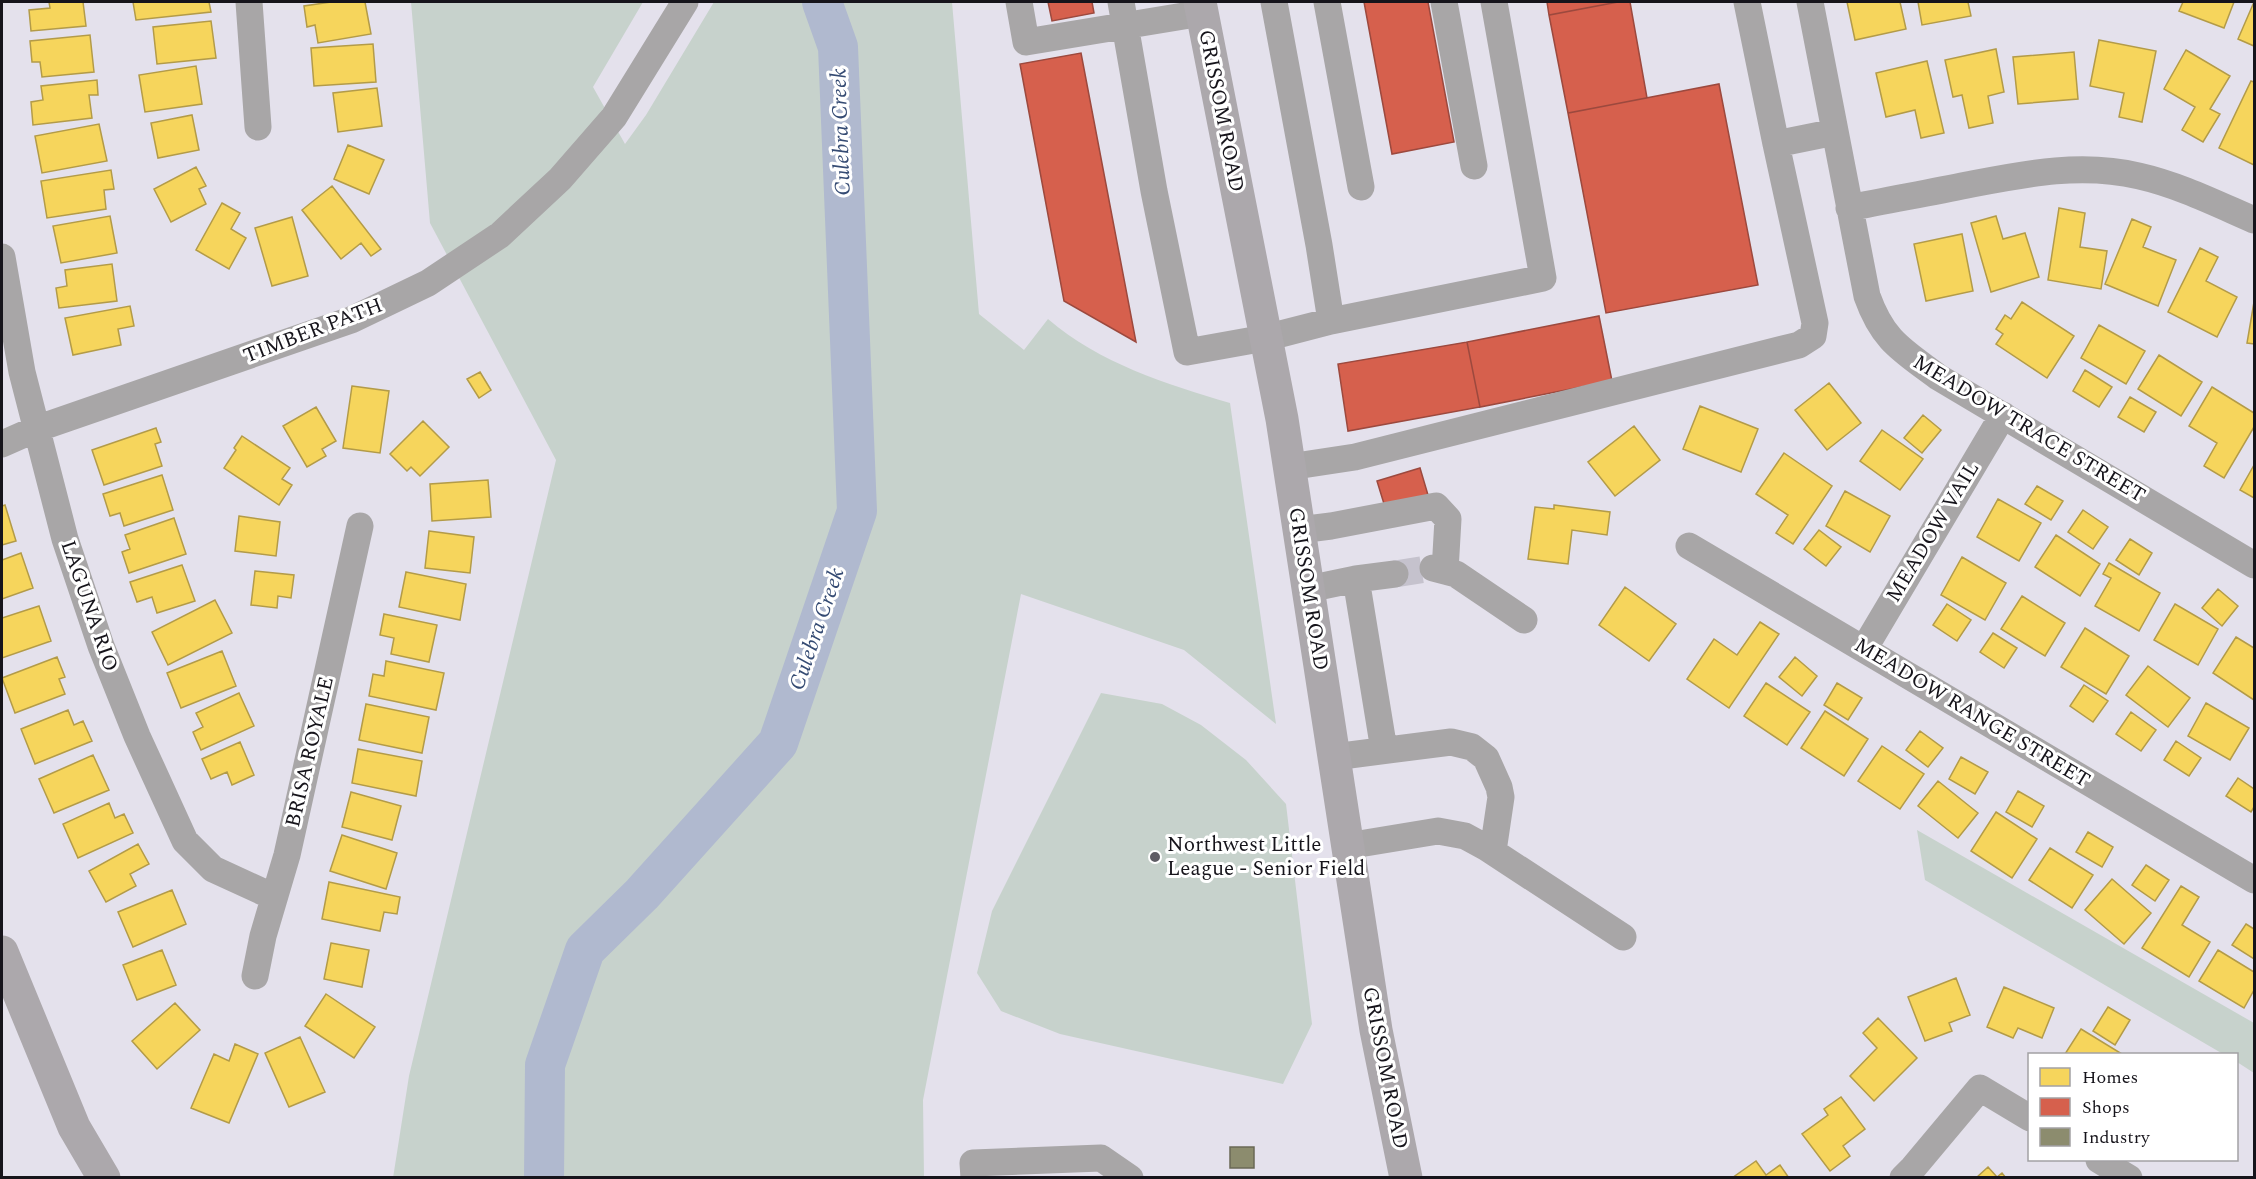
<svg xmlns="http://www.w3.org/2000/svg" width="2256" height="1179" font-family="Spectral,serif">
<rect width="100%" height="100%" fill="#e4e1ec"/>
<!-- green -->
<path fill="#c7d2cc" d="M411,2H643L593,87L625,144L646,115L714,2H952L979,314L1024,350L1048,319C1099,363 1166,384 1230,403L1276,724L1184,650L1021,594L923,1100L924,1177L393,1178L409,1076L556,460L430,223Z
M1101,693L1162,704L1201,725L1246,760L1286,804L1312,1024L1283,1084L1060,1034L1001,1011L977,973L992,911Z
M1917,830L2254,1023V1073L2237,1062L2236,1054H2223L1925,880Z"/>
<!-- homes -->
<path fill="#f6d55c" stroke="#b39b48" stroke-width="1.5" d="M49,2H83L86,26L31,31L29,10L50,8Z
M133,2H209L211,12L136,20Z
M331,2H365L371,34L318,43L315,25L307,27L304,6Z
M1847,2H1900L1906,29L1855,40Z
M1918,2H1968L1971,16L1922,25Z
M2183,2H2234L2224,28L2179,11Z
M2254,2V46L2238,39Z
M211,21L216,58L157,64L153,27Z
M90,35L94,72L42,77L40,62H32L30,41Z
M2099,40L2156,51L2142,122L2119,117L2124,93L2090,86Z
M373,44L376,82L314,86L311,48Z
M1996,49L2004,92L1988,96L1993,123L1969,128L1962,95L1953,97L1945,60Z
M2186,50L2230,76L2210,109L2220,114L2203,142L2182,130L2195,107L2164,89Z
M2074,52L2078,99L2018,104L2013,57Z
M1927,61L1944,133L1921,138L1915,110L1886,117L1876,73Z
M196,66L202,104L145,112L139,75Z
M97,80L98,95H89L92,118L33,125L31,102L43,100L41,86Z
M2251,81L2254,82V165L2219,148Z
M377,88L382,126L338,132L333,93Z
M192,115L199,150L158,158L151,123Z
M99,124L107,161L42,173L35,136Z
M348,145L384,160L369,194L334,179Z
M196,167L206,186L199,189L206,204L171,222L154,189Z
M111,170L114,189L104,190L106,209L47,218L41,181Z
M332,186L381,249L371,256L361,243L341,259L302,210Z
M222,203L240,213L231,229L246,238L229,269L196,250Z
M2059,208L2085,213L2080,247L2107,251L2101,289L2048,280Z
M110,216L117,253L61,263L53,226Z
M1996,216L2003,239L2025,233L2039,277L1991,292L1971,223Z
M292,217L308,276L272,286L255,228Z
M2132,219L2151,227L2143,247L2176,260L2158,306L2105,284Z
M1962,234L1973,291L1926,301L1914,244Z
M2200,248L2218,257L2206,281L2237,297L2217,337L2168,312Z
M112,264L117,301L59,308L56,288L67,286L65,270Z
M2022,302L2074,336L2047,378L1996,344L2003,334L1996,329L2005,315L2011,319Z
M2254,302V344L2247,343Z
M130,306L134,326L118,329L121,345L73,355L65,318Z
M2099,325L2145,351L2126,384L2081,358Z
M2159,355L2202,382L2181,416L2138,389Z
M2085,370L2112,387L2099,407L2073,391Z
M480,372L491,390L479,398L467,379Z
M1829,383L1861,423L1827,450L1795,410Z
M352,386L389,391L380,453L343,448Z
M2212,387L2254,413V427L2224,478L2204,466L2217,443L2189,426Z
M2130,397L2156,412L2144,432L2118,417Z
M1700,406L1758,429L1741,472L1683,449Z
M316,407L336,441L322,449L326,456L307,467L283,426Z
M1923,415L1941,430L1922,453L1904,438Z
M423,421L449,447L420,476L411,467L407,471L390,454Z
M1634,426L1660,460L1615,496L1588,462Z
M156,428L161,442L155,444L162,466L104,485L92,450Z
M1882,430L1923,459L1900,490L1860,461Z
M242,436L290,468L282,479L292,485L279,505L224,468L236,450L234,448Z
M1784,453L1832,486L1793,544L1776,533L1788,515L1756,494Z
M2254,465V498L2240,490Z
M162,475L173,510L124,526L120,513L110,516L103,494Z
M488,480L491,517L432,521L430,484Z
M2037,486L2063,501L2051,520L2025,504Z
M1845,491L1890,516L1870,552L1826,526Z
M1998,499L2041,523L2019,561L1977,537Z
M5,505L16,541L2,545V506Z
M1554,505L1610,512L1607,535L1572,530L1568,564L1528,559L1535,507L1554,509Z
M2083,510L2108,527L2093,549L2068,532Z
M239,516L280,522L276,556L235,551Z
M174,518L186,554L129,573L122,552L130,549L125,535Z
M1819,530L1841,547L1826,566L1804,549Z
M429,531L474,537L470,573L425,568Z
M2056,535L2100,564L2080,596L2035,567Z
M2130,539L2152,553L2139,575L2116,560Z
M21,553L33,588L2,599V560Z
M1962,557L2006,583L1985,620L1941,595Z
M2109,563L2160,593L2139,631L2095,606L2111,578L2103,574Z
M182,565L195,601L157,613L152,597L137,602L130,582Z
M255,571L294,575L291,598L278,596L277,608L251,605Z
M406,572L466,584L460,620L399,607Z
M1625,587L1676,624L1649,661L1599,625Z
M2218,589L2238,606L2222,626L2202,608Z
M2022,596L2065,623L2045,656L2001,629Z
M215,600L232,633L168,665L152,632Z
M1947,604L1971,620L1957,641L1933,625Z
M2175,604L2218,629L2198,665L2154,640Z
M39,606L51,641L2,658V618Z
M384,614L437,625L429,662L391,654L394,638L380,635Z
M1760,622L1779,634L1729,708L1687,679L1714,639L1737,655Z
M2085,628L2129,656L2106,694L2061,667Z
M1993,633L2017,648L2004,668L1980,652Z
M2236,637L2254,648V700L2213,673Z
M222,651L236,686L181,708L167,673Z
M57,657L65,677L59,679L65,694L15,713L2,678Z
M1795,657L1817,676L1802,696L1779,677Z
M386,661L444,673L436,710L369,696L373,674L384,676Z
M2148,666L2190,698L2168,727L2126,695Z
M1766,683L1810,712L1787,745L1744,716Z
M1837,683L1862,698L1848,720L1824,705Z
M2084,685L2108,701L2093,722L2070,706Z
M239,693L254,726L201,750L193,732L203,727L196,713Z
M2206,703L2249,728L2230,760L2188,736Z
M366,704L429,717L422,753L359,740Z
M68,710L74,725L83,721L92,741L35,764L21,729Z
M1825,711L1868,739L1844,776L1801,748Z
M2131,712L2156,730L2141,751L2116,734Z
M1920,731L1943,748L1928,767L1906,750Z
M2176,741L2201,758L2189,776L2164,760Z
M240,742L254,775L232,785L227,772L211,779L202,759Z
M1882,746L1924,774L1900,809L1858,781Z
M358,749L422,761L416,796L352,783Z
M93,755L109,790L54,813L39,779Z
M1961,757L1988,772L1975,794L1949,779Z
M2238,778L2254,789V807L2251,812L2226,796Z
M1938,781L1978,813L1958,838L1918,806Z
M2018,791L2044,806L2032,827L2006,812Z
M351,792L401,806L392,840L342,827Z
M109,803L115,818L124,814L133,833L78,858L63,824Z
M1996,812L2037,839L2012,878L1971,851Z
M2088,832L2113,847L2102,867L2076,852Z
M342,835L397,853L386,889L330,871Z
M138,844L149,864L130,874L136,886L106,902L89,871Z
M2050,848L2093,875L2072,908L2029,880Z
M2146,865L2169,880L2155,901L2132,885Z
M2112,879L2151,913L2124,944L2085,910Z
M329,882L400,897L397,914L384,912L380,931L322,919Z
M2181,886L2199,897L2182,925L2210,942L2189,977L2142,948Z
M172,890L186,924L133,947L118,912Z
M2246,924L2254,929V959L2232,945Z
M331,943L369,950L362,987L324,979Z
M162,950L176,985L137,1000L123,965Z
M2218,950L2254,972V990L2244,1008L2199,981Z
M1956,978L1970,1015L1949,1023L1952,1031L1925,1041L1908,997Z
M2004,987L2054,1008L2042,1038L2018,1028L2013,1038L1987,1027Z
M326,994L375,1027L354,1058L305,1026Z
M175,1003L200,1030L157,1069L132,1041Z
M2108,1007L2130,1020L2115,1045L2093,1031Z
M1878,1018L1917,1058L1874,1101L1850,1076L1877,1048L1863,1033Z
M2081,1029L2122,1054H2065Z
M300,1037L325,1092L289,1107L265,1053Z
M235,1044L258,1054L229,1123L191,1108L214,1054L229,1061Z
M1841,1097L1865,1129L1843,1146L1850,1156L1830,1171L1802,1134L1828,1115L1824,1109Z
M1756,1161L1766,1175L1780,1165L1789,1178H1732Z
M1988,1167L1997,1177L2002,1173L2006,1178H1976Z"/>
<!-- shops -->
<path fill="#d6604d" stroke="#9c493e" stroke-width="1.5" d="M1048,2H1092L1094,13L1052,21Z
M1364,2H1428L1454,142L1392,154Z
M1547,2H1618L1549,15Z
M1618,2H1630L1647,98L1568,113L1549,15Z
M1081,53L1136,342L1064,301L1020,64Z
M1719,84L1758,285L1606,313L1568,113Z
M1599,316L1612,381L1480,407L1467,342Z
M1467,342L1480,407L1348,431L1338,364Z
M1420,468L1428,495L1385,507L1377,481Z"/>
<!-- industry -->
<path fill="#8c8c6e" stroke="#696855" stroke-width="1.5" d="M1230,1147H1254V1168H1230Z"/>
<g fill="none" stroke-linecap="round" stroke-linejoin="round">
<!-- river -->
<path stroke="#b0b9cf" stroke-width="40" d="M544,1178L545,1065L585,950L642,894L778,743L857,511L838,47L822,2"/>
<!-- minor-tunnel -->
<path stroke="#c5c2cd" stroke-width="27" stroke-dasharray="27 14" stroke-linecap="butt" d="M1395,574L1433,568"/>
<!-- minor -->
<path stroke="#a8a6a7" stroke-width="27" d="M249,2L258,127
M1019,2L1026,42L1202,13
M1121,2L1154,191L1187,352L1265,338L1331,321L1543,278L1494,2
M1274,2L1319,245L1331,321
M1327,2L1361,187
M1444,2L1474,166
M1747,2L1776,144L1835,132
M1810,2L1867,296C1883,341 1902,350 1938,377L2254,565
M1849,208C1888,200 1928,193 1967,185C2024,174 2081,162 2139,176C2179,185 2217,204 2254,220
M2,257L22,372L65,539L101,646L137,736L185,841L213,869L274,897
M2,444L36,429L351,320L428,283L500,235L560,179L614,117L685,2
M1289,467L1355,457L1799,345L1813,336L1815,323L1776,144
M1299,530L1331,526L1436,506L1448,519L1445,571
M1689,546L2254,880
M1433,568L1456,574L1524,620
M1356,579L1395,574
M1308,589L1356,579L1384,750
M1864,649L2003,415
M1334,757L1451,742L1472,747L1486,758L1499,787L1501,797L1493,851
M1347,846L1438,831L1465,836L1487,848L1623,937
M255,976L263,936L287,855L360,526
M2099,1160L2129,1178
M974,1178L973,1163L1101,1158L1130,1178
M1903,1178L1913,1168L1980,1088L2030,1118"/>
<!-- major -->
<path stroke="#aca8ac" stroke-width="33" d="M1200,2L1282,419L1376,1030L1406,1178
M2,952L74,1127L104,1178"/>
</g>
<!-- markers -->
<circle fill="#5e5c64" stroke="#fff" stroke-width="2" cx="1155" cy="857" r="6"/>
<g text-anchor="middle" dominant-baseline="central" stroke-width="6" stroke-linejoin="round" paint-order="stroke">
<!-- street labels -->
<g font-size="21" fill="#16141b" stroke="#fff">
<text transform="translate(1221 111) rotate(79)">GRISSOM ROAD</text>
<text transform="translate(313 331) rotate(-21)">TIMBER PATH</text>
<text transform="translate(2029 429) rotate(31)">MEADOW TRACE STREET</text>
<text transform="translate(1933 532) rotate(-59)">MEADOW VAIL</text>
<text transform="translate(1308 589) rotate(81)">GRISSOM ROAD</text>
<text transform="translate(89 606) rotate(71)">LAGUNA RIO</text>
<text transform="translate(1972 713) rotate(31)">MEADOW RANGE STREET</text>
<text transform="translate(310 752) rotate(-77)">BRISA ROYALE</text>
<text transform="translate(1385 1068) rotate(79)">GRISSOM ROAD</text>
</g>
<!-- poi labels -->
<g font-size="21" fill="#16141b" stroke="#fff" text-anchor="start">
<text x="1167" y="845">Northwest Little<tspan x="1167" dy="24">League - Senior Field</tspan></text>
</g>
<!-- water labels -->
<g font-size="22" font-style="italic" fill="#354b73" stroke="#fff">
<text transform="translate(841 132) rotate(-92)">Culebra Creek</text>
<text transform="translate(817 629) rotate(-71)">Culebra Creek</text>
</g>
</g>
<!-- border -->
<rect width="2256" height="1179" fill="none" stroke="#16141b" stroke-width="6"/>
<!-- legend -->
<rect x="2028" y="1053" width="210" height="108" fill="#ffffff" stroke="#a2a1a4" stroke-width="1.5"/>
<rect x="2040" y="1068" width="30" height="18" fill="#f6d55c" stroke="#a2a1a4" stroke-width="1.5"/>
<text x="2082" y="1083" font-size="18" fill="#16141b">Homes</text>
<rect x="2040" y="1098" width="30" height="18" fill="#d6604d" stroke="#a2a1a4" stroke-width="1.5"/>
<text x="2082" y="1113" font-size="18" fill="#16141b">Shops</text>
<rect x="2040" y="1128" width="30" height="18" fill="#8c8c6e" stroke="#a2a1a4" stroke-width="1.5"/>
<text x="2082" y="1143" font-size="18" fill="#16141b">Industry</text>
</svg>
